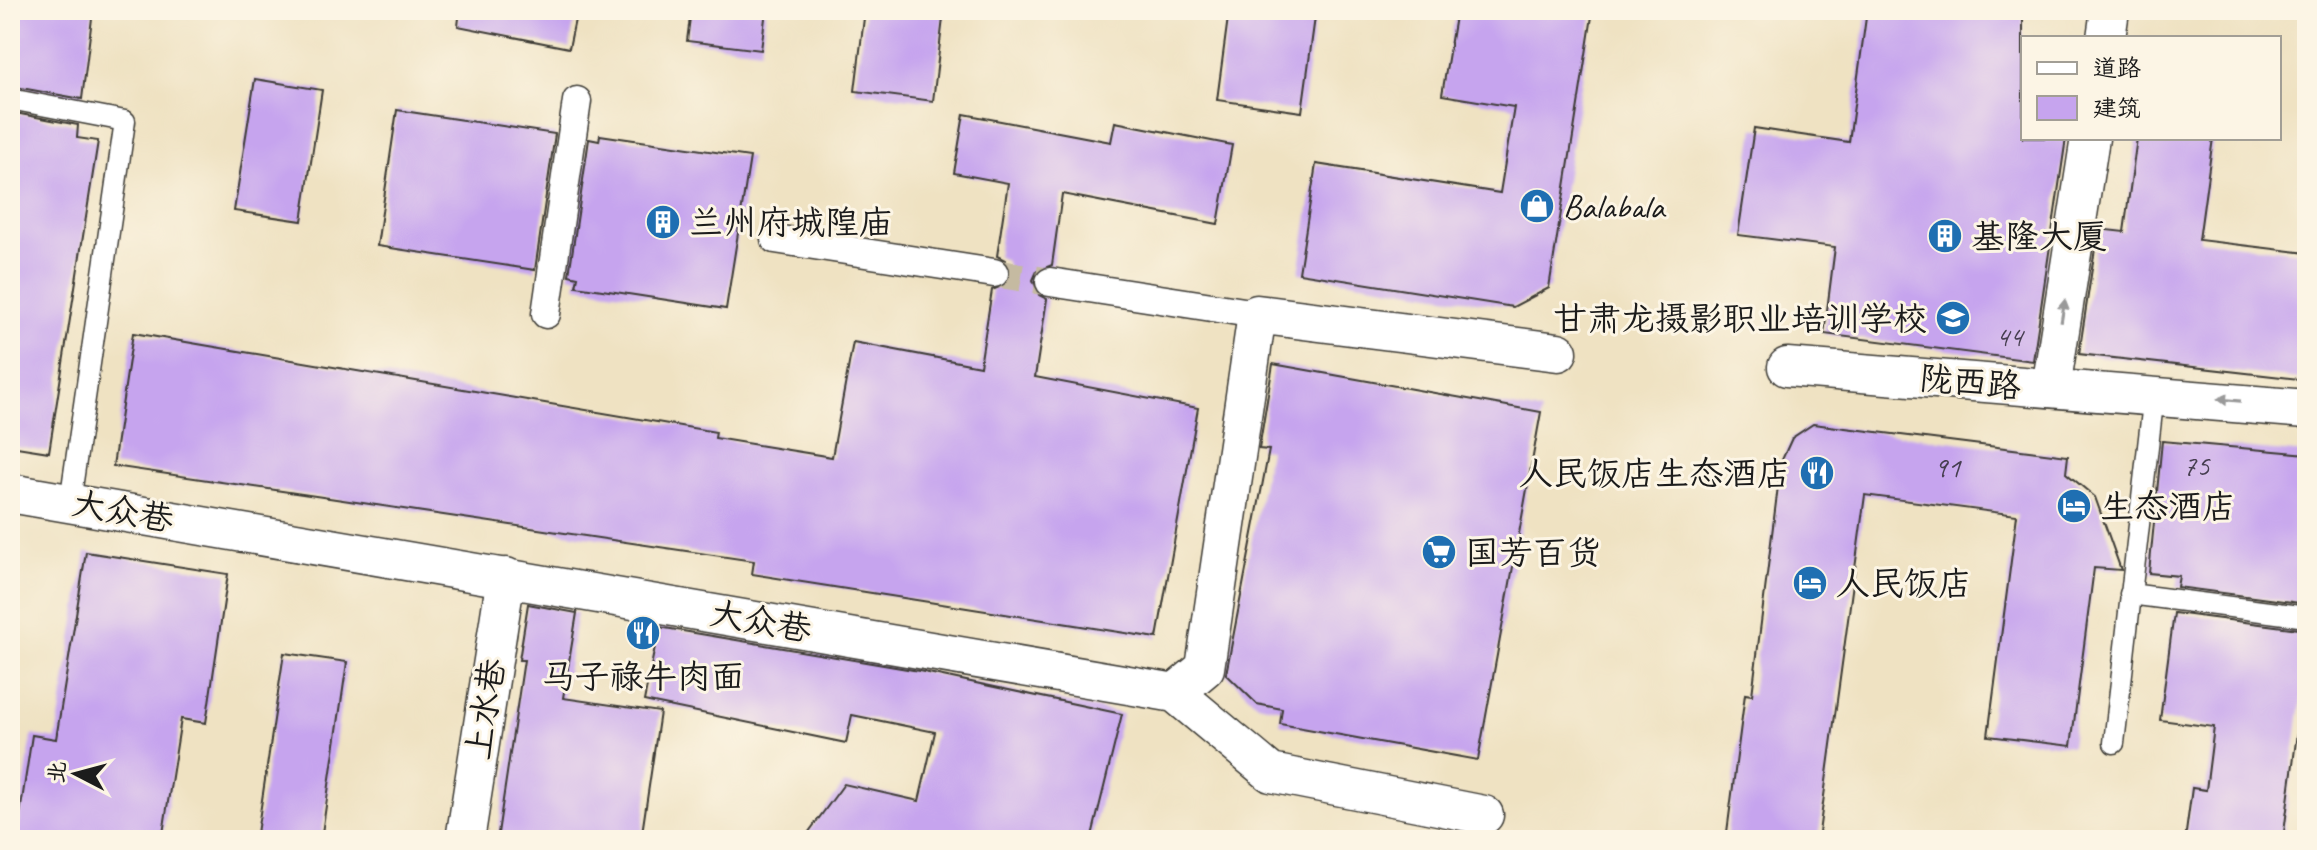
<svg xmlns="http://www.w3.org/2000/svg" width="2317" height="850" font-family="Caveat,'LXGW WenKai TC',sans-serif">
<rect width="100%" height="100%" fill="#fcf5e5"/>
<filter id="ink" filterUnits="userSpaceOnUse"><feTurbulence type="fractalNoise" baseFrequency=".0125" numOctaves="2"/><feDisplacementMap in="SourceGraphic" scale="16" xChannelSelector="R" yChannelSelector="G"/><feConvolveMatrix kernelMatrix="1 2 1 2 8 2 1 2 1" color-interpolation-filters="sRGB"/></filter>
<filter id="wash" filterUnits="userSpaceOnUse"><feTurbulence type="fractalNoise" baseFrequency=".006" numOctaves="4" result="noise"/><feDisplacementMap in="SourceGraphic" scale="32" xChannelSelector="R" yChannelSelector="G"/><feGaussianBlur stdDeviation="1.8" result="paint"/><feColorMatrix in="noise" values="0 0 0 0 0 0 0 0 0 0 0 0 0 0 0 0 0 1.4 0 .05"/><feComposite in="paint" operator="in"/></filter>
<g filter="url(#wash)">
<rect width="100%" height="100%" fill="#efe2c2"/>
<g id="blocks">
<!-- building -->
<path fill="#c6a4ee" d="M15,10H93L82,99L10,86Z
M460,10H577L569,48L458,26Z
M691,10H766L761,50L687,41Z
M865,10H944L933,101L855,91Z
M1229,10H1316L1302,112L1217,100Z
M1456,10H1593L1549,288L1513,307L1299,273L1316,164L1500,193L1514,107L1442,95Z
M1867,10H2023V138H2066L2033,361L1824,334L1835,247L1738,235L1754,128L1849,142Z
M255,79L322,90L302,221L234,211Z
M397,110L555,134L535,270L377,246Z
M10,112L78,125L77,138L98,141L49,452L10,446Z
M964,114L1111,142L1115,122L1232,145L1218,224L1062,194L1052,265L1037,271L1033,280L1039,295L1047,299L1035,377L1198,408L1157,638L752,574L754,561L113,466L133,333L716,432L715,438L832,457L853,342L980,366L992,290L1007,284L1011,275L1005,260L997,256L1008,183L954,173Z
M600,135L750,157L726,309L576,286L578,277L569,275L589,139L599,141Z
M2137,138H2213L2199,240L2307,253V380L2079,354L2098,229L2124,232Z
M1273,364L1541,412L1478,760L1280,724L1282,709L1257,704L1226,674L1269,450L1259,449Z
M1813,424L2068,456L2066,473L2095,497L2121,570L2094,568L2071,746L1988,736L2017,515L1865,495L1818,840H1726L1745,694L1752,695L1781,462L1792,438Z
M2162,441L2307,454V604L2177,587L2179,576L2149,573Z
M86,552L228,574L206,723L181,719L162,840H16L32,735L56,739Z
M528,604L577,613L563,698L660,712L641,840H497L524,660H519Z
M2174,613L2307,630V657L2283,840H2185L2192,788L2206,790L2214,727L2160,720Z
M659,627L919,671L1122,714L1091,840H928L887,831L881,840H803L844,784L919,801L935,732L852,715L846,743L644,701Z
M284,653L347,662L321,840H256Z"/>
</g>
</g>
<g filter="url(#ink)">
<use href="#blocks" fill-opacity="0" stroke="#3c3a35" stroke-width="2"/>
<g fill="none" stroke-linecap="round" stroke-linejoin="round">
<!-- pedestrian-tunnel -->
<path stroke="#c5baa1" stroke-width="28" stroke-dasharray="28 14" stroke-linecap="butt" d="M994,273L1050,282"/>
<!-- service casing -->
<g stroke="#3c3a35" stroke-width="23">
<path id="service" d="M10,99L125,121L70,502
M2130,594L2307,617
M2114,743L2154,394"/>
</g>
<!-- pedestrian casing -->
<g stroke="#3c3a35" stroke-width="31">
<path id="pedestrian" d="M775,239L994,273
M1050,282L1257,314
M546,314L577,101"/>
</g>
<!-- minor casing -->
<g stroke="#3c3a35" stroke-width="41">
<path id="minor" d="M2106,38L2110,10
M1787,367L2307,409
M2051,388L2090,138
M10,493L1175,693L1271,773L1484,815
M1175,693L1205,668L1257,314L1558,352
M465,840L506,577"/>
</g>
<!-- service -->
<use href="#service" stroke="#fff" stroke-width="20"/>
<!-- pedestrian -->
<use href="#pedestrian" stroke="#fff" stroke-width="28"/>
<!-- minor -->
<use href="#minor" stroke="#fff" stroke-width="38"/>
</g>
<!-- one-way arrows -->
<defs><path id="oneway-solid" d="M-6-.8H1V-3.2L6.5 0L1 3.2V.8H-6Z" transform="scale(2)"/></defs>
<g fill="#999">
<use href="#oneway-solid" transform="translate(2063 311) rotate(-81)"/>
<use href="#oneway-solid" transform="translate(2229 400) rotate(-175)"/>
</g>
</g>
<!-- icons -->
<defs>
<g id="shop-disc" transform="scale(1.8)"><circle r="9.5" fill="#1f6fb2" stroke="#fcf5e5"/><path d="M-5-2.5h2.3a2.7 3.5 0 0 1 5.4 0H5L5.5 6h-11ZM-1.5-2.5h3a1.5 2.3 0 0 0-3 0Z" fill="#fff"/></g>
<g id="building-disc" transform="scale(1.8)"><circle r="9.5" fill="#1f6fb2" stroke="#fcf5e5"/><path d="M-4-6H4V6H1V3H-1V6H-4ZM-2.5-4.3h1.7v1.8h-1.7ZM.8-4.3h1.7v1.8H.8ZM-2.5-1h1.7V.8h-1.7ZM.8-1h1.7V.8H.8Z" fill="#fff"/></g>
<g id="university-disc" transform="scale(1.8)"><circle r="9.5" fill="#1f6fb2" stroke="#fcf5e5"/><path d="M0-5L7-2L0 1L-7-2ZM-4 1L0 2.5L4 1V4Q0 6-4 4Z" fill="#fff"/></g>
<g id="restaurant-disc" transform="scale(1.8)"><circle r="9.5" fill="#1f6fb2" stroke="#fcf5e5"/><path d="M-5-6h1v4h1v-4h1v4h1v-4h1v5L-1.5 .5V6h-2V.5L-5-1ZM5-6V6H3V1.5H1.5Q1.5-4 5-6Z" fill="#fff"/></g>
<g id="hotel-disc" transform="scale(1.8)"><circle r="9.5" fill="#1f6fb2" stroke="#fcf5e5"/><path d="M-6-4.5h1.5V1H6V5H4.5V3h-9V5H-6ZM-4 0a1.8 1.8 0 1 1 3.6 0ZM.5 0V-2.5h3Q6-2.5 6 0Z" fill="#fff"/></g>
<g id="supermarket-disc" transform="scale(1.8)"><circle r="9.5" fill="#1f6fb2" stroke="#fcf5e5"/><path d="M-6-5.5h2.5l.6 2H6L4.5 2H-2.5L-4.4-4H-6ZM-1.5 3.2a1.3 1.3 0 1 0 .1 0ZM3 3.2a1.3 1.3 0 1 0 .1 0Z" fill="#fff"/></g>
</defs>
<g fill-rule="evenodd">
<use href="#shop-disc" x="1537" y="206"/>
<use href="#building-disc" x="663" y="222"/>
<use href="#building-disc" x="1945" y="236"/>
<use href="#university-disc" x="1953" y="318"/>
<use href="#restaurant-disc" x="1817" y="473"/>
<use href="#hotel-disc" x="2074" y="506"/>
<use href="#supermarket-disc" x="1439" y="552"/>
<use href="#hotel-disc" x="1810" y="583"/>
<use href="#restaurant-disc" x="643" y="633"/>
</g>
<g text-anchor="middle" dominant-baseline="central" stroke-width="6" stroke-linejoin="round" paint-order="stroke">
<!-- number labels -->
<g font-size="30" fill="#463e50">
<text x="2009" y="336">44</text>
<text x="2196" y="465">75</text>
<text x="1947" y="467">91</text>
</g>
<!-- poi labels -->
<g font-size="34" fill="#1c1c1c" stroke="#fcf5e5" text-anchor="start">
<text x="1563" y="206">Balabala</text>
<text x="689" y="222">兰州府城隍庙</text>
<text x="1971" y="236">基隆大厦</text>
<text x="1927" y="318" text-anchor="end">甘肃龙摄影职业培训学校</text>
<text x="1791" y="473" text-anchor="end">人民饭店生态酒店</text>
<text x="2100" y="506">生态酒店</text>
<text x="1465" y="552">国芳百货</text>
<text x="1836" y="583">人民饭店</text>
<text x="643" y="676" text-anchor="middle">马子禄牛肉面</text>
</g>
<!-- street labels -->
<g font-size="34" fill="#1c1c1c" stroke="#fcf5e5">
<text transform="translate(1970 382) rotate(5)">陇西路</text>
<text transform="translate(123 511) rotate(10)">大众巷</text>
<text transform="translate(761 621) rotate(10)">大众巷</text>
<text transform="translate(485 709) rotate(-81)">上水巷</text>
</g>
</g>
<!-- margin -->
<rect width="2317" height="850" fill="none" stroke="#fcf5e5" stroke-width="40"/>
<!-- legend -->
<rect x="2021" y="36" width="260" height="104" fill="#fcf5e5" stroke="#a29e95" stroke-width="2"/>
<rect x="2037" y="62" width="40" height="12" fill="#ffffff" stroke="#a29e95" stroke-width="2"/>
<text x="2093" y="76" font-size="24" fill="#1c1c1c">道路</text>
<rect x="2037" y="96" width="40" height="24" fill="#c6a4ee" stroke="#a29e95" stroke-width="2"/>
<text x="2093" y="116" font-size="24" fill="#1c1c1c">建筑</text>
<!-- north arrow -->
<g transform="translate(76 774) rotate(276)" stroke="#fcf5e5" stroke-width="6" paint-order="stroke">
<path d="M0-6L14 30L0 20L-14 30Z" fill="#1c1c1c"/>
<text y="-12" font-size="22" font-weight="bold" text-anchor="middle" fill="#1c1c1c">北</text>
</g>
</svg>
